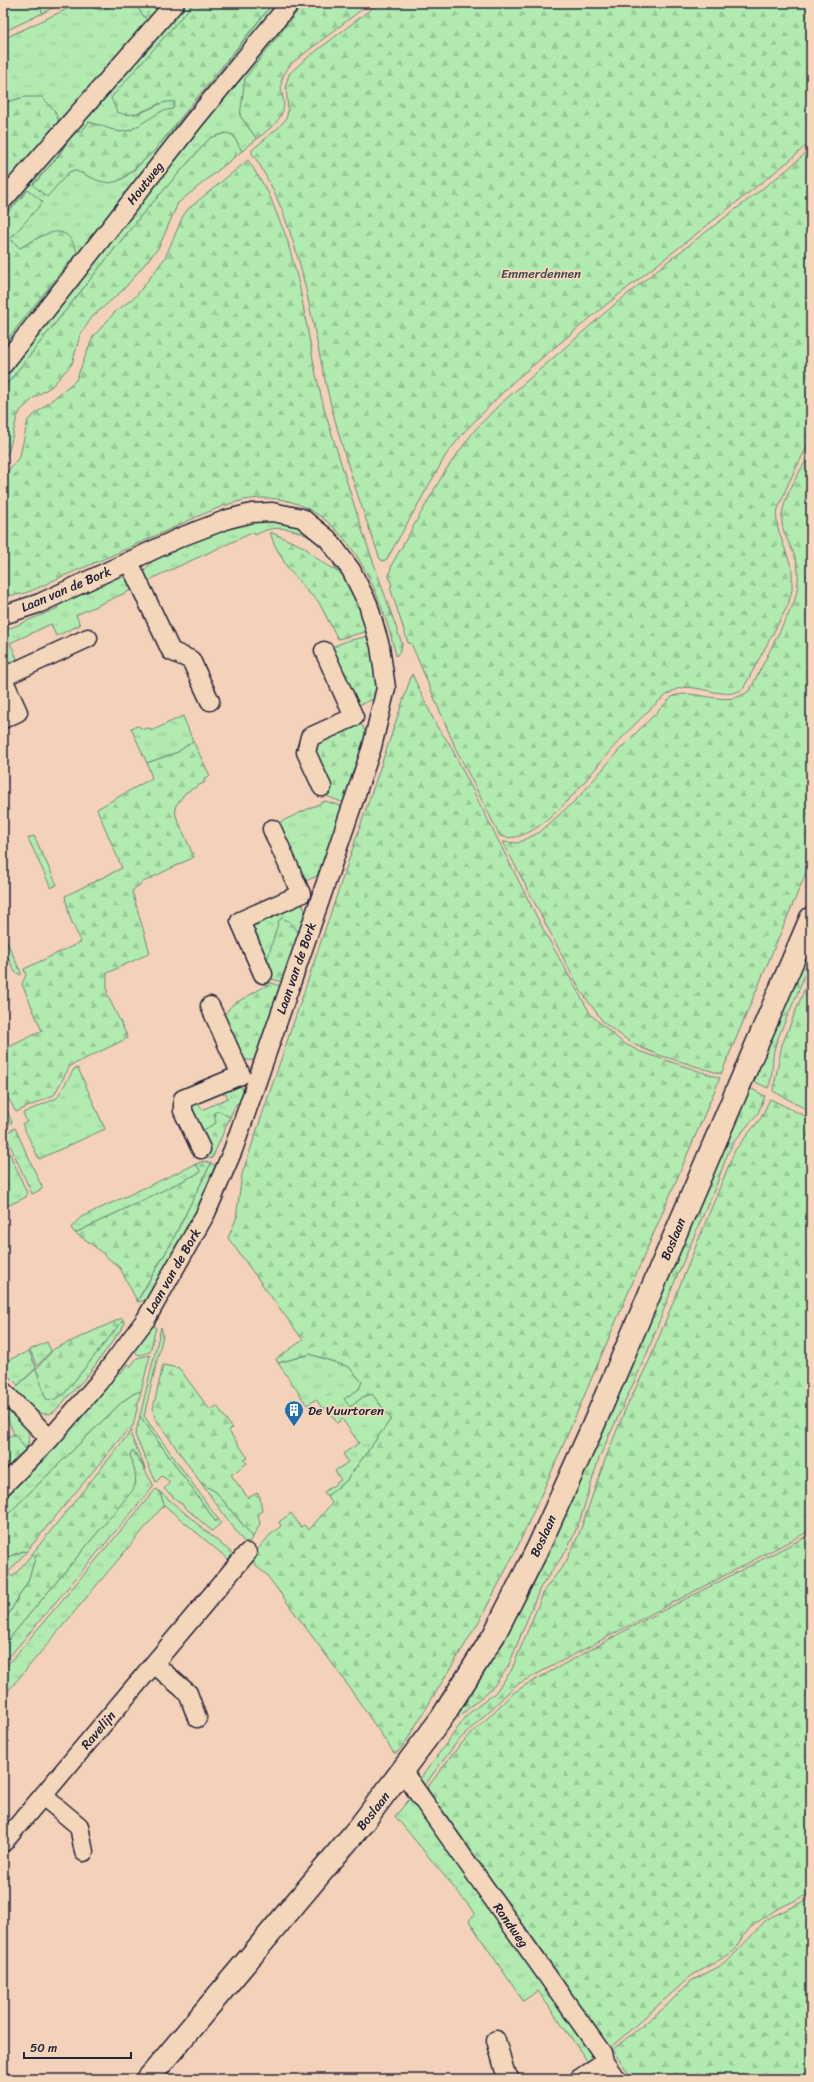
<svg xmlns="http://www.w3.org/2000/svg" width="814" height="2082" font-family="Sriracha,sans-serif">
<defs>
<pattern id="grass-tufts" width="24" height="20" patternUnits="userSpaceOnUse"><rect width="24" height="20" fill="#b1ebb0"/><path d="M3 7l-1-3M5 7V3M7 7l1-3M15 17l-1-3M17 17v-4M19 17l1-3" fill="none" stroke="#98c998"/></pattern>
<pattern id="forest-firs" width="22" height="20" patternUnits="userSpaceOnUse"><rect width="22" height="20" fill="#b1ebb0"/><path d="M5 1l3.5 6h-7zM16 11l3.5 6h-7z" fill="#98c998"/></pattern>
</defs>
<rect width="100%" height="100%" fill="#f4d1b9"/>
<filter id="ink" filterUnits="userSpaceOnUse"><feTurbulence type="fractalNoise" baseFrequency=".025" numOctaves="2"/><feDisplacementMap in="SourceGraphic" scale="8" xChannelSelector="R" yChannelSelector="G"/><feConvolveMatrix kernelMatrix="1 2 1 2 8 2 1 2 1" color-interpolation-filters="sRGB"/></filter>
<g filter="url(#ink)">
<!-- grass -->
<path fill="url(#grass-tufts)" stroke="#6a8676" d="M3,3H38L43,13L3,32Z
M75,3H88L92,7L101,10L116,3H134L148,22L60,124L25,97L3,103V39L69,8Z
M186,3H194L139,68L138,114L167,101L175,102L173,109C155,112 133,134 119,132C109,130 99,125 89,122L82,131L75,133L62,149L56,159L33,184L47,196L69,172L74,170C89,173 101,185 117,181C145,174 249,33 273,3H280L3,354V345L77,252L43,235L20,248L10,239L42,202L27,190L3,218V211Z
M297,3H304L298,10L240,116L257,139L242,151L233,135L210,138L140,217L3,389V377Z
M264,519L294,525L313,534L345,576L336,570C329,544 297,524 270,529C265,530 260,533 255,535L254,532L155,577L146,583L144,571L153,560L211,533Z
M122,577L129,579L136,588L76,615L80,625L56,636L51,624L10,643L19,663L3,669V631L58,608L56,604L113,578Z
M183,716L193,741L178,752L147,763L131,728L138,726L143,729L150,728L151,731Z
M325,801L341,806V813L321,870H319L317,876L301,883L274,825Z
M34,836L57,885L51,888L28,838Z
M298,901C309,907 306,925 299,934C291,945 276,955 266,964L252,926L253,923Z
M3,933L21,973V975L15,972L3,947Z
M78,1068L105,1129L39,1159L22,1124L27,1122L23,1113L57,1098L74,1069Z
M238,1083L244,1091L242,1102L236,1104L230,1117L214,1114L217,1119L216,1123L200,1132L191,1106L196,1098L202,1110L228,1098L222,1086Z
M3,1102L12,1122L4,1128H3Z
M15,1128L42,1187V1189L32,1194L5,1134Z
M3,1138L27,1193L26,1197L7,1206L3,1198Z
M211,1163L215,1165L213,1171L214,1172L187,1230L147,1300L137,1302L170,1245Z
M196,1164L202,1172L75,1233L71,1228L81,1217Z
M123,1320L125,1324L88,1375L54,1412C37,1420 24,1400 14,1389L36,1369L41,1380L44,1394H64Z
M151,1324L156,1327L150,1352L139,1355L133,1350Z
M161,1327L163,1335L144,1416L218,1519L216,1522L140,1416Z
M47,1342L51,1351L37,1366L30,1350Z
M29,1351L36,1368L18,1385L6,1373L8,1371L4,1362Z
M310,1354L349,1367L362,1382L359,1389L345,1399L351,1406L363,1397L372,1394L391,1419L346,1481L327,1496L324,1492L341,1480L335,1471L348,1462L343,1454L359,1443L342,1419L337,1423L326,1407L323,1410L316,1399L307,1405L278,1363Z
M150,1355L141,1391L133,1394L122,1402L3,1519V1497L48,1452L118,1370L121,1373L127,1364L131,1366L137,1358Z
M7,1411C24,1415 34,1434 26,1449L14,1434L5,1412Z
M133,1450L154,1486L3,1664V1646L102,1527L136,1484L130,1454Z
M201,1483L216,1492L253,1537L249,1542H244Z
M156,1489L160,1492L164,1505L3,1697V1670Z
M24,1551L26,1552L8,1573L13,1577L32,1554L36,1556L28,1581L3,1624V1559Z
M414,1794L597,2057L588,2062L538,1991L523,2001L469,1921L475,1913L395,1816Z"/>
<!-- forest -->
<path fill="url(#forest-firs)" stroke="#6a8676" d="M38,3H62L43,13Z
M88,3H116C104,9 98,13 88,3Z
M134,3H166L148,22Z
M194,3H273L155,150L126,176L118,181L110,183L99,181L74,170L69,172L47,197L33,185L56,159L69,140L75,133L82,131L89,122L120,132L131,130L162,111L173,109L175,102C154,99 139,122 117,112L111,98Z
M304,3H370L292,63C269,89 291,96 281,115C276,125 265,132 257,139L240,116L245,78Z
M379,3H811V141L789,161L607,304L514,381L464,432L446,455L387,559L383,561L380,559C362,509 345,459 332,409C309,321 304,230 252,153V150L278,128L286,119L288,111L286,85L289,74L302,62Z
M25,97H42L54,110L60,124L3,190V103Z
M226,133L233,135L242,151L178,203L159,247L123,290L92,317L80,335L72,364L52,386L35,397L21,410L17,417L9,450L3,460V389L140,217L210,138Z
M811,148V439L788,484L776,514L778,529L792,569V590L788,605L743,689C724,701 700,684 680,688C663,692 632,728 618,742C594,767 539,850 500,836L455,747L411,643H408L390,587L392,586L389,576L392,564L445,471L474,431L498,406L607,311L667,262L788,169Z
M248,160L268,192L287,239L299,284L316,375L325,412L361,527L402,644L401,649L396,656C379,583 337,483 244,500C217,506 193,519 168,530C133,546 98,562 63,576C46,583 21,600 3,594V477L20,456L28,420L76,380L93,337L114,313L136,296L165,258L183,216L188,209Z
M28,190L43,202L10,239L20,248C42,236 66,217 77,252L3,345V218Z
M811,451V861L721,1074L656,1054L633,1044L604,1023L580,990L503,842L518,843L540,832L579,797L620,749L673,696C699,688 727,710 750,690L794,603C798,589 800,575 796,560C792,546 780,532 782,516C784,494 801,471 811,451Z
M270,532L304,547L323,563L345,576L369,631L338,639L318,601L309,593L287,567L274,544Z
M369,636L377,675L376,692H374V699L356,706L329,648L347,641Z
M412,674L437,727L449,743L544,931L591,1015L623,1043L641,1052L720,1078L555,1464L517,1548L481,1618L405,1743L397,1753H394L340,1674L266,1574C260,1569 252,1565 252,1556L270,1535L281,1526L279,1522L291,1513L301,1527L304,1525L309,1530L332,1503L327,1496L346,1481L391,1419L372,1394L363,1397L350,1407L344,1399L359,1389L362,1382L349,1367L310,1354L278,1363L276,1359L303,1340L228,1238L236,1219L242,1174Z
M357,723L362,725L366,734L344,803L324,795L314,746L315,743Z
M193,741L210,776L204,779L205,782L185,793L175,807L176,816L194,857L143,882L132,891L150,953L107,973V994L128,1038L70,1066L54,1095L16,1112L3,1089V1050L42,1031L22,984L26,975L24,969L81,942L70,918L65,896L122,868L97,809L152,778L147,763L178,752Z
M282,918L290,922L300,934L283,982L268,978L266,964L279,920Z
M811,936C811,976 788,1009 775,1046C771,1059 774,1076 768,1088L749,1079Z
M811,973V1112L773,1091L782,1045Z
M269,982L280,986L278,992H280L254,1060C230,1063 225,1034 224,1015L232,1005L269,984Z
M746,1086L765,1096L758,1113L733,1143L727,1155L717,1183L674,1283L646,1356L599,1458L580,1520L568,1548L540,1588L508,1667L493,1687L446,1728Z
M770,1099L811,1119V1530L516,1685L457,1742L424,1786L420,1779L468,1714L495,1693L511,1671L545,1589L566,1562L579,1534L605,1460L625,1410L650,1359L735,1150L761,1118Z
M218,1111L230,1117L212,1159L204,1156L200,1132L216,1123L214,1113Z
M204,1161L211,1163L170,1245L137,1301L120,1268L89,1242L75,1233L201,1172L196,1164Z
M122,1318L123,1320L64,1394L53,1400L46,1399L36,1369L54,1349Z
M163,1365L179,1368L210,1410L217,1406L232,1428L228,1430L248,1458L244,1460L247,1463L231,1475L248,1498L257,1493L260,1497L262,1511L258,1514L260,1524L253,1537L216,1492L201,1483L155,1418L153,1409Z
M141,1391L133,1426L124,1434L26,1552L23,1551L3,1559V1519L122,1402L133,1394Z
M140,1416L216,1522L218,1519L221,1523L212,1531L164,1489L170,1482L162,1476L156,1482L135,1435Z
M132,1430L131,1436L146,1470L133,1450L130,1454C133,1466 139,1478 133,1490L3,1646V1624L28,1581L36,1556L32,1554Z
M14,1434L26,1449L3,1473V1439Z
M160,1492L233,1554L228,1559L164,1505Z
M811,1534V1893L777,1909L756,1923L748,1930L737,1947L728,1955L691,1976L610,2048L427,1788L459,1746L512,1694L524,1686L639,1623Z
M811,1898V2079H633L612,2050L664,2008L691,1981L726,1963L767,1919Z"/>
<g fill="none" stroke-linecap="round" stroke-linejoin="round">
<!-- minor casing -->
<g stroke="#22223b" stroke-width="21">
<path id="minor" d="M3,200L175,3
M3,365L193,122L290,3
M129,562L171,651L191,660L210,701
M3,615L40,603L181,537L228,519L252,513L272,512L302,518L328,539L351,570L368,604L380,646L386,688L372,747L320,900L233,1150L206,1213L146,1319L98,1383L50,1439L3,1486
M3,677L88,638
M3,679L18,712L3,719
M322,787L306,752L310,737L354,717L324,651
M263,974L240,921L301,894L272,829
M201,1149L183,1111V1099L241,1075L210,1006
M3,1391L50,1439
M154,1664L188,1693L197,1718
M403,1772L602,2053L604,2062L616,2079
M43,1796L79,1826L84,1852
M3,1843L247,1553
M496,2040L505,2072L510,2079
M579,2079L604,2062"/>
</g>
<!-- major casing -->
<g stroke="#22223b" stroke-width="25">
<path id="major" d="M148,2079L361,1825L441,1719L494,1635L538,1548L590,1433L811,918"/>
</g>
<!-- minor -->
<use href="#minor" stroke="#f4d7ba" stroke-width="18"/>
<!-- major -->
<use href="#major" stroke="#f4d7ba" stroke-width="22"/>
</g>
</g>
<!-- icons -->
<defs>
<g id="building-pin" transform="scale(1)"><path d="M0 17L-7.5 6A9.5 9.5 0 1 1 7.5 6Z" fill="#1f6fb2" stroke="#f4d7ba"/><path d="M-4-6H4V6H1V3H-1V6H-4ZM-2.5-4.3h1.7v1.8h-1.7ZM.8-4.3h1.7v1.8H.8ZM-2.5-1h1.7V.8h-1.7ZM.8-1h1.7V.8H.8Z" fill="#fff"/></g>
</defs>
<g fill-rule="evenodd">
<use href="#building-pin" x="294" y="1410"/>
</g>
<g text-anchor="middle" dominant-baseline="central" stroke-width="3.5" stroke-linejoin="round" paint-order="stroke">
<!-- street labels -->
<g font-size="13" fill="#22223b" stroke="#f4d7ba">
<text transform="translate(145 183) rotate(-52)">Houtweg</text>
<text transform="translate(66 589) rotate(-23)">Laan van de Bork</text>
<text transform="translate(296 968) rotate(-71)">Laan van de Bork</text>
<text transform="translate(673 1239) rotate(-67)">Boslaan</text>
<text transform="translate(173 1271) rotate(-60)">Laan van de Bork</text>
<text transform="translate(543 1536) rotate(-65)">Boslaan</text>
<text transform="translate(98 1730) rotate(-50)">Ravelijn</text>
<text transform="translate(373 1811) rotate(-52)">Boslaan</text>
<text transform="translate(511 1925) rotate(55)">Randweg</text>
</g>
<!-- park labels -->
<g font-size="13" fill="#3f4a52" stroke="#f4d7ba">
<text x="541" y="273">Emmerdennen</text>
</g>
<!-- poi labels -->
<g font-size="13" fill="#22223b" stroke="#f4d7ba" text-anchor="start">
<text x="308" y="1410">De Vuurtoren</text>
</g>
</g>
<!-- margin -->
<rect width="814" height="2082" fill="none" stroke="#f4d7ba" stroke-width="16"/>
<rect x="8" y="8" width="798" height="2066" fill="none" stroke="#22223b" stroke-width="1.5" filter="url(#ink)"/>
<!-- scale -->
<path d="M24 2052v6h107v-6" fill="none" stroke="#22223b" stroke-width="2"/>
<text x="30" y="2052" font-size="12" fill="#22223b" stroke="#f4d7ba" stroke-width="3" paint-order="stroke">50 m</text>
</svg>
